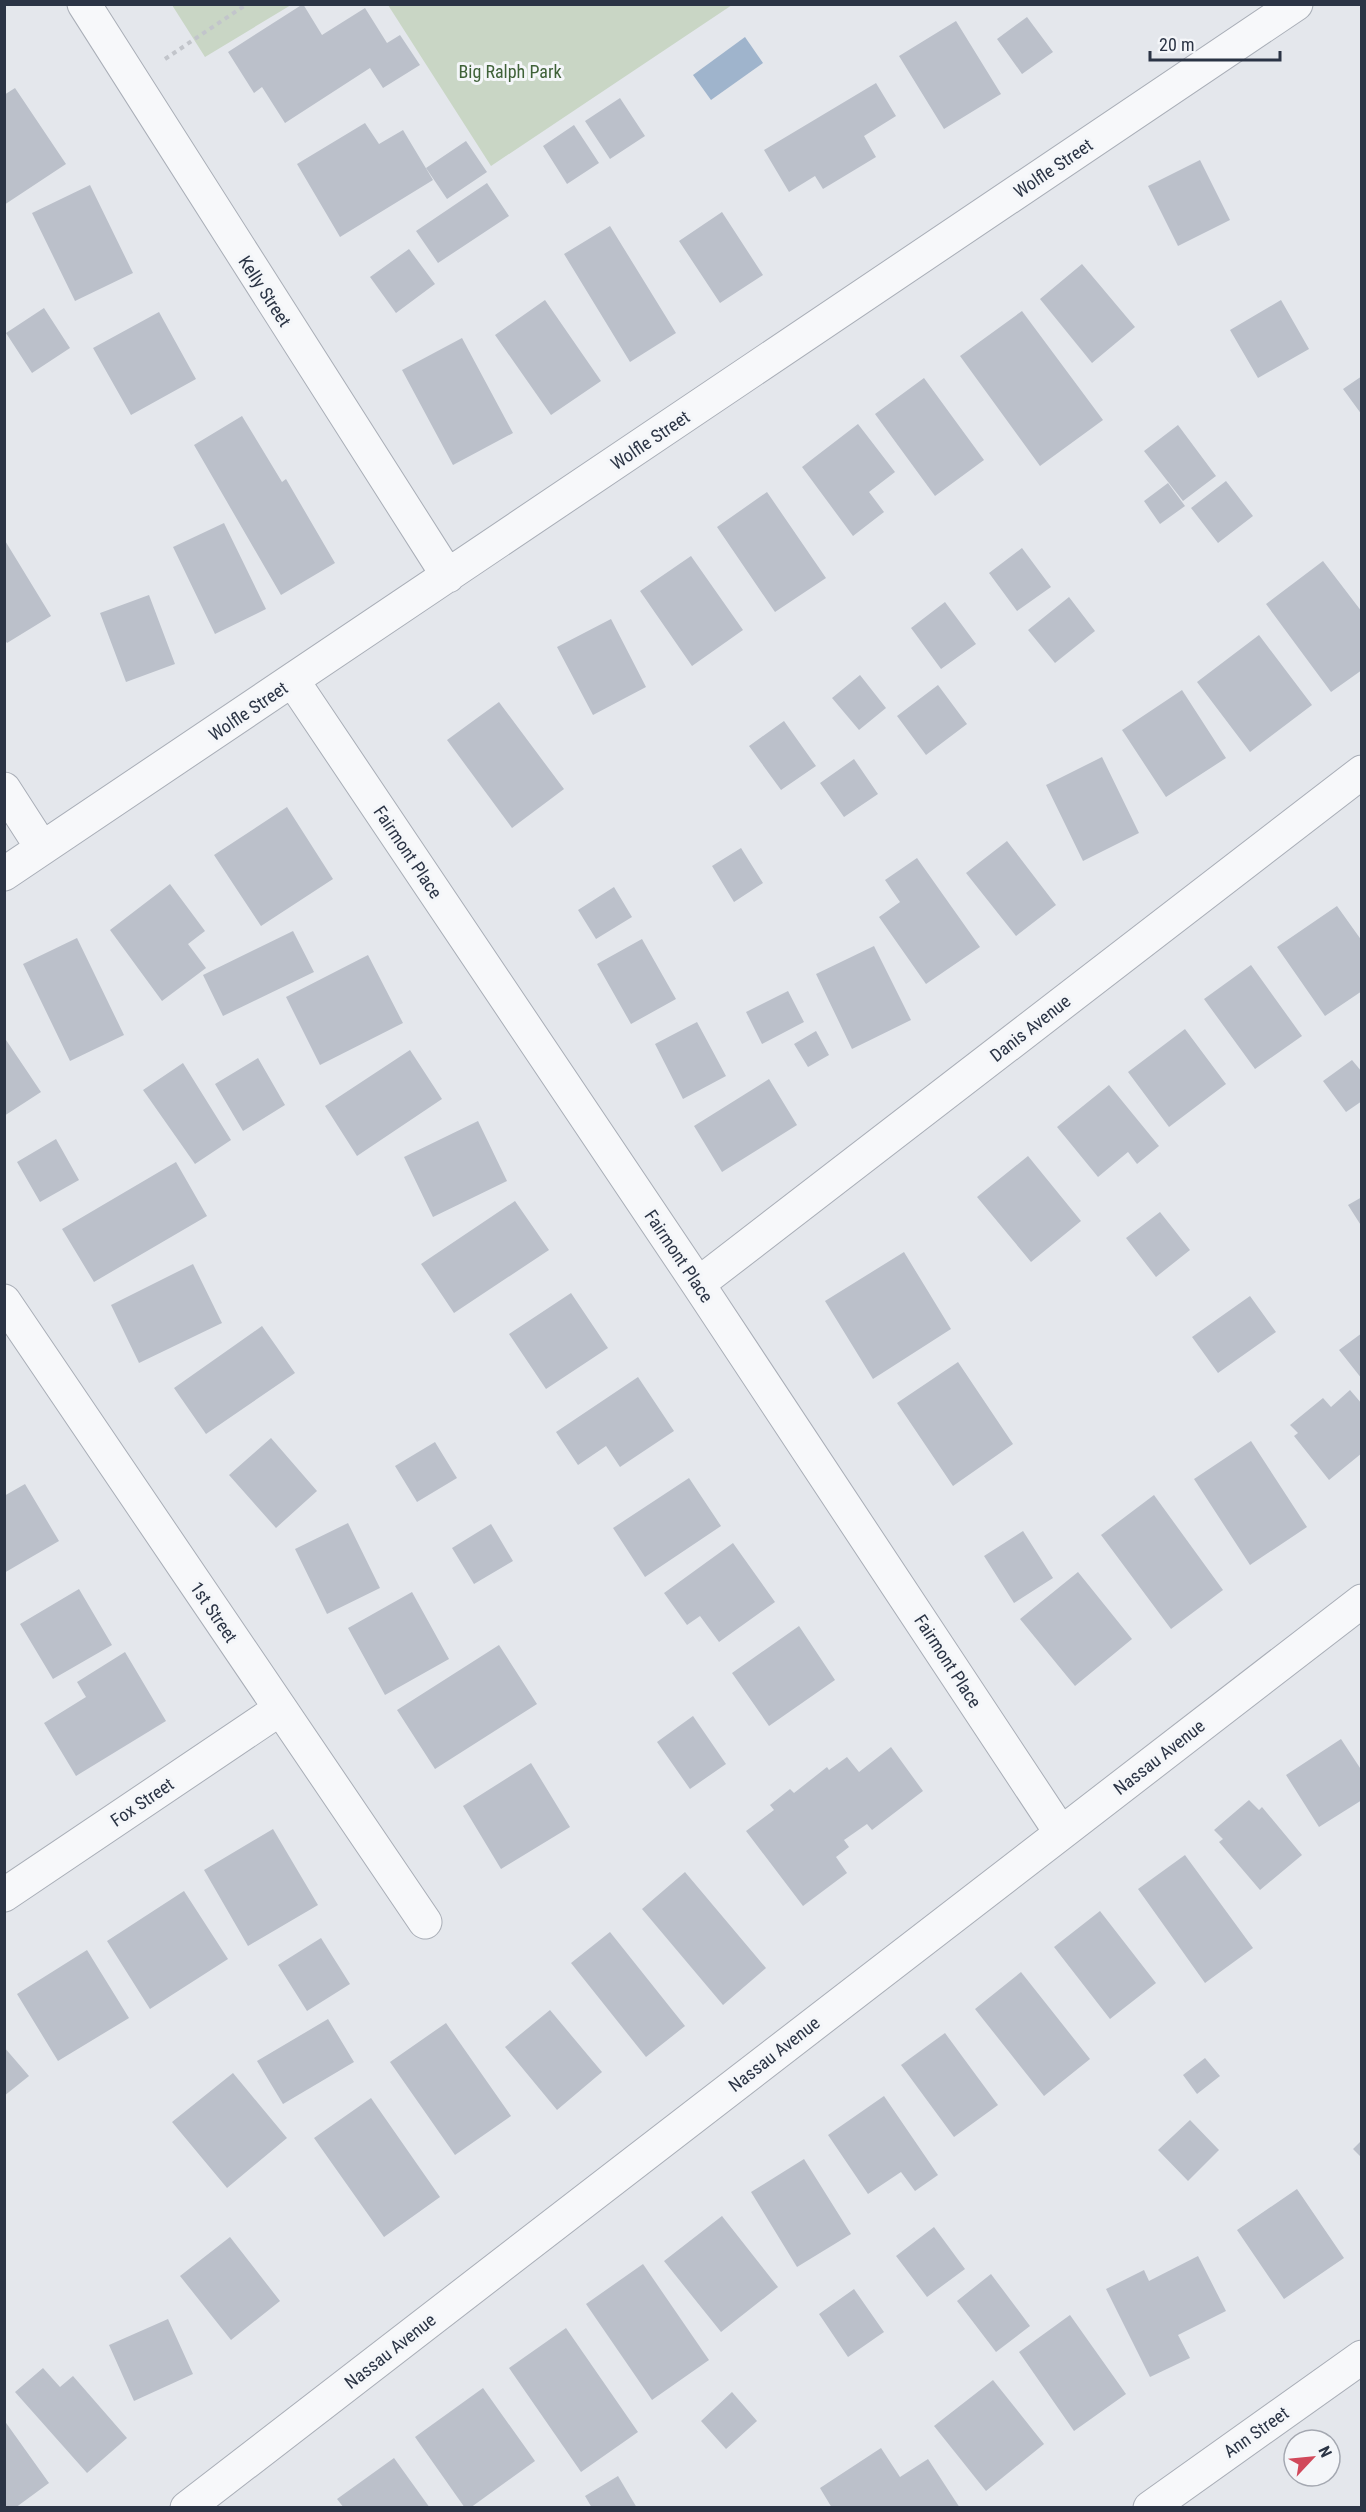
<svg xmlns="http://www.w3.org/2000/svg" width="1366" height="2512" font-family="'Roboto Condensed',sans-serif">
<rect width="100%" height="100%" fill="#e4e7ec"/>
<!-- green -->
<path fill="#c9d6c5" d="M172,5H291L205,57Z
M388,5H732L491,166Z"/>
<!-- water -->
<path fill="#9fb4cc" d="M745,37L763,63L711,100L693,75Z"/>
<!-- building -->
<path fill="#bbc0ca" d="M303,4L322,35L365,8L387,43L400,35L420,65L383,88L370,68L285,123L262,87L254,93L228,52Z
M1027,17L1053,52L1022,74L997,39Z
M956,21L1001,94L944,129L899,56Z
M876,83L896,116L864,136L876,157L823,189L815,176L789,192L764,150Z
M15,88L66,164L4,205V95Z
M620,98L645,136L610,159L585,121Z
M365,123L379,144L403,130L433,180L340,237L297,164Z
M574,125L599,163L567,184L543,146Z
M466,141L487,172L447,199L426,168Z
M1200,160L1230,220L1178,246L1148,186Z
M487,183L509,216L438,263L416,231Z
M90,185L133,273L75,301L32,213Z
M722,212L763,275L720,303L679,241Z
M610,226L676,333L630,362L564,254Z
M409,249L435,284L396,313L370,277Z
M1082,264L1135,327L1092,363L1040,299Z
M545,300L601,381L551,415L495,335Z
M1281,300L1309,349L1258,378L1230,330Z
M44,308L70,348L32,373L6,333Z
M1022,311L1103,420L1040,466L960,356Z
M159,312L196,379L131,415L93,348Z
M462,338L513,433L453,465L402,370Z
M1362,376V415L1343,389Z
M924,378L984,460L935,496L875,414Z
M242,416L282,482L286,479L335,563L281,595L194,445Z
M858,424L895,472L869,492L884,512L853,536L802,467Z
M1178,425L1216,476L1183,501L1144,451Z
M1226,481L1253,516L1218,543L1191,508Z
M1168,483L1185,506L1160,524L1144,501Z
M767,492L826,578L775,612L717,527Z
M224,523L266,609L215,634L173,547Z
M4,539L51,616L7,643L4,639Z
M1022,548L1051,587L1017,611L989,573Z
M691,556L743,630L692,666L640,591Z
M1323,561L1362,612V670L1331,692L1266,604Z
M149,595L175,664L126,682L100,613Z
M1069,597L1095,631L1055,663L1028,630Z
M945,602L976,644L941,669L911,628Z
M611,619L646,687L593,715L557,647Z
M1259,635L1312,705L1250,752L1197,682Z
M860,675L886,708L859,730L832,698Z
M938,685L967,724L926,755L897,716Z
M1182,690L1226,758L1166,797L1122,730Z
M499,702L564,789L512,828L447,740Z
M784,721L816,766L781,790L749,746Z
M1102,757L1139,833L1083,861L1046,785Z
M854,759L878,794L844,817L820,783Z
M287,807L333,879L261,926L214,855Z
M1007,841L1056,905L1016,936L966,873Z
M741,848L763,883L734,902L712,866Z
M917,858L980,947L926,984L879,917L900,902L885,880Z
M170,884L205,931L188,944L206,968L162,1001L110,930Z
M614,887L632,917L596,939L578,910Z
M1337,906L1362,941V991L1325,1016L1277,947Z
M293,931L314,972L223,1016L203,975Z
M77,938L124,1035L70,1061L23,964Z
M642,939L676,999L631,1024L597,964Z
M874,946L911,1020L852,1049L816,974Z
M368,955L403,1023L320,1065L286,997Z
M1251,965L1302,1036L1255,1069L1204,999Z
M788,991L804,1022L762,1044L746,1012Z
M697,1022L726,1076L683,1099L655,1044Z
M1185,1029L1226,1084L1169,1127L1128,1072Z
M816,1031L829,1055L808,1067L794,1044Z
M4,1037L41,1092L4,1116Z
M410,1050L442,1099L357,1156L325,1106Z
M258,1058L285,1105L243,1131L215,1084Z
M1352,1060L1362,1072V1101L1346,1112L1323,1081Z
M183,1063L231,1140L195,1164L143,1090Z
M769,1079L797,1125L722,1172L694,1126Z
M1109,1085L1159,1146L1137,1164L1128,1152L1098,1177L1057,1127Z
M478,1121L507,1181L433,1217L404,1157Z
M56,1139L79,1180L40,1202L17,1162Z
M1028,1156L1081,1221L1031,1262L977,1197Z
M176,1162L207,1216L94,1282L62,1229Z
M1362,1197V1227L1348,1205Z
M515,1201L549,1250L454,1313L421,1264Z
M1160,1212L1190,1250L1156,1277L1126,1238Z
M904,1252L951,1329L873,1379L825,1301Z
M193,1264L222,1323L139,1363L111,1305Z
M571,1293L608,1348L546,1389L509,1334Z
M1250,1296L1276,1332L1218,1373L1192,1337Z
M262,1326L295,1373L206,1434L174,1388Z
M1362,1333V1379L1339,1350Z
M958,1362L1013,1444L953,1486L897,1403Z
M638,1377L674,1431L620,1467L606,1446L578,1465L556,1432Z
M1350,1390L1362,1404V1453L1329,1480L1294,1436L1298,1433L1290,1425L1323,1398L1331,1407Z
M271,1438L317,1491L276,1528L229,1475Z
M1251,1441L1307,1527L1250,1565L1194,1479Z
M435,1442L457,1478L417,1502L395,1466Z
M689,1478L721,1526L645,1577L613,1528Z
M25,1484L59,1541L4,1573V1496Z
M1154,1495L1223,1590L1171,1629L1101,1535Z
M348,1523L380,1588L327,1614L295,1549Z
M491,1524L513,1561L474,1584L452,1548Z
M1023,1531L1053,1578L1014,1603L984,1556Z
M733,1543L775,1602L719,1642L700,1616L687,1625L664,1593Z
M1078,1572L1132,1639L1075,1686L1020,1619Z
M79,1589L112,1645L53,1679L20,1624Z
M412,1592L449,1659L385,1695L348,1628Z
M799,1626L835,1680L769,1726L732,1673Z
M499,1645L537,1704L435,1769L397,1710Z
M125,1652L166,1721L76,1776L44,1723L86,1697L77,1682Z
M693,1716L726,1764L690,1789L657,1742Z
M1341,1739L1362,1771V1800L1319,1827L1286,1775Z
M891,1747L923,1791L872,1830L867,1824L844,1840L849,1847L836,1857L847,1873L803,1906L746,1831L774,1810L770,1805L790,1789L794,1793L827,1767L829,1770L847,1757L859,1772Z
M531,1763L570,1827L501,1869L463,1806Z
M1249,1800L1259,1810L1262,1807L1302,1855L1260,1890L1219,1842L1223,1839L1214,1830Z
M273,1829L318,1905L248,1946L204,1870Z
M1185,1855L1253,1948L1205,1983L1138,1889Z
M685,1872L766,1968L723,2005L642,1909Z
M184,1891L228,1959L150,2009L107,1941Z
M1100,1911L1156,1983L1110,2019L1054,1947Z
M610,1932L685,2026L646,2057L571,1963Z
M321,1938L350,1984L307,2011L278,1965Z
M87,1950L129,2018L58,2061L17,1994Z
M1021,1972L1090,2059L1044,2096L975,2009Z
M550,2010L602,2072L557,2110L505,2047Z
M328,2019L354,2062L283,2104L257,2061Z
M446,2023L511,2116L455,2155L390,2062Z
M945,2033L998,2105L954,2137L901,2065Z
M4,2047L29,2076L4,2096Z
M1205,2058L1220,2076L1197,2094L1183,2075Z
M233,2073L287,2138L227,2188L172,2122Z
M884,2096L938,2175L915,2191L901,2172L868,2194L828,2135Z
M371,2098L440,2197L384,2237L314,2138Z
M1190,2120L1219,2150L1188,2181L1158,2150Z
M1362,2140V2158L1353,2149Z
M804,2159L851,2234L797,2267L751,2192Z
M1297,2189L1344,2258L1284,2299L1237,2230Z
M722,2216L778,2287L721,2332L664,2261Z
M934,2227L965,2269L927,2297L896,2256Z
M230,2237L280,2301L231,2340L180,2276Z
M1198,2256L1226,2311L1178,2335L1190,2358L1150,2377L1106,2289L1144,2270L1149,2281Z
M643,2264L709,2360L652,2400L586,2304Z
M991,2274L1030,2326L996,2352L957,2301Z
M854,2289L884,2332L848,2357L819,2314Z
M1070,2315L1126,2394L1074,2431L1019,2352Z
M168,2319L193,2374L134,2401L109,2345Z
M566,2328L638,2432L581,2472L509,2368Z
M43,2368L60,2387L73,2376L127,2438L87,2473L15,2392Z
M993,2380L1044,2444L986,2491L934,2426Z
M483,2388L535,2461L470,2508H465L415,2437Z
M732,2392L757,2421L726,2449L701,2421Z
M4,2420L49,2483L15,2508H4Z
M881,2448L900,2477L928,2459L960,2508H832L820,2488Z
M394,2458L430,2508H344L337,2499Z
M618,2476L637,2508H592L585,2496Z"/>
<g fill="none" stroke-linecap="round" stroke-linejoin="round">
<!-- minor casing -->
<g stroke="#a9aeb7" stroke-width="35">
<path id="minor" d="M84,4L448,576
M293,681L698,1284L1061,1833
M4,789L42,848
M4,874L1296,4
M698,1284L1362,772
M4,1301L425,1922
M4,1895L280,1709
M187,2508L1362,1601
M1150,2508L1362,2357"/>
</g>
<!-- path -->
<path stroke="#c2c5cb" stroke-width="4" stroke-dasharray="4.5 4.5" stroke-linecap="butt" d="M165,59L247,4"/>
<!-- minor -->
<use href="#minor" stroke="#f7f8fa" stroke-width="33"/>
</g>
<g text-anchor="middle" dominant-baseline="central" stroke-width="6" stroke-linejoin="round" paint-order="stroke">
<!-- park labels -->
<g font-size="18" fill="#3f6138" stroke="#f4f6f9">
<text x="510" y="71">Big Ralph Park</text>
</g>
<!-- street labels -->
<g font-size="18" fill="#2b3445" stroke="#f4f6f9">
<text transform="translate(1053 168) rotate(-34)">Wolfle Street</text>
<text transform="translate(265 291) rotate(57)">Kelly Street</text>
<text transform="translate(650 440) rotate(-34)">Wolfle Street</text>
<text transform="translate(248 711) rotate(-34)">Wolfle Street</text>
<text transform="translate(408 852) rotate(56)">Fairmont Place</text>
<text transform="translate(1030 1028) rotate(-38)">Danis Avenue</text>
<text transform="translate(679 1256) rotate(56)">Fairmont Place</text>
<text transform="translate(214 1612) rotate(56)">1st Street</text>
<text transform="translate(948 1661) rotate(57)">Fairmont Place</text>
<text transform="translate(1159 1757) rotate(-38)">Nassau Avenue</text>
<text transform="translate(142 1802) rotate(-34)">Fox Street</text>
<text transform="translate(774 2054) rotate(-38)">Nassau Avenue</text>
<text transform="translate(390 2351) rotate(-38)">Nassau Avenue</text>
<text transform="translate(1256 2432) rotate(-35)">Ann Street</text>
</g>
</g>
<!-- border -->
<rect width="1366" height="2512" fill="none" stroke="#2b3445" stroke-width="12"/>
<!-- north arrow -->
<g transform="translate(1312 2458) rotate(64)"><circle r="28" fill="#f4f6f9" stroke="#a4a8b1" stroke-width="1.5"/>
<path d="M0-4.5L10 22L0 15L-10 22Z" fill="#d1495b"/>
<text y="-9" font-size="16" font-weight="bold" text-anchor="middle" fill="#2b3445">N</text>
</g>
<!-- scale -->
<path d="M1150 51v9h130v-9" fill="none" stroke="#2b3445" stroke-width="3"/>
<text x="1159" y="51" font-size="18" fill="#2b3445" stroke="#f4f6f9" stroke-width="4.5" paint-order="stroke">20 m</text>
</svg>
